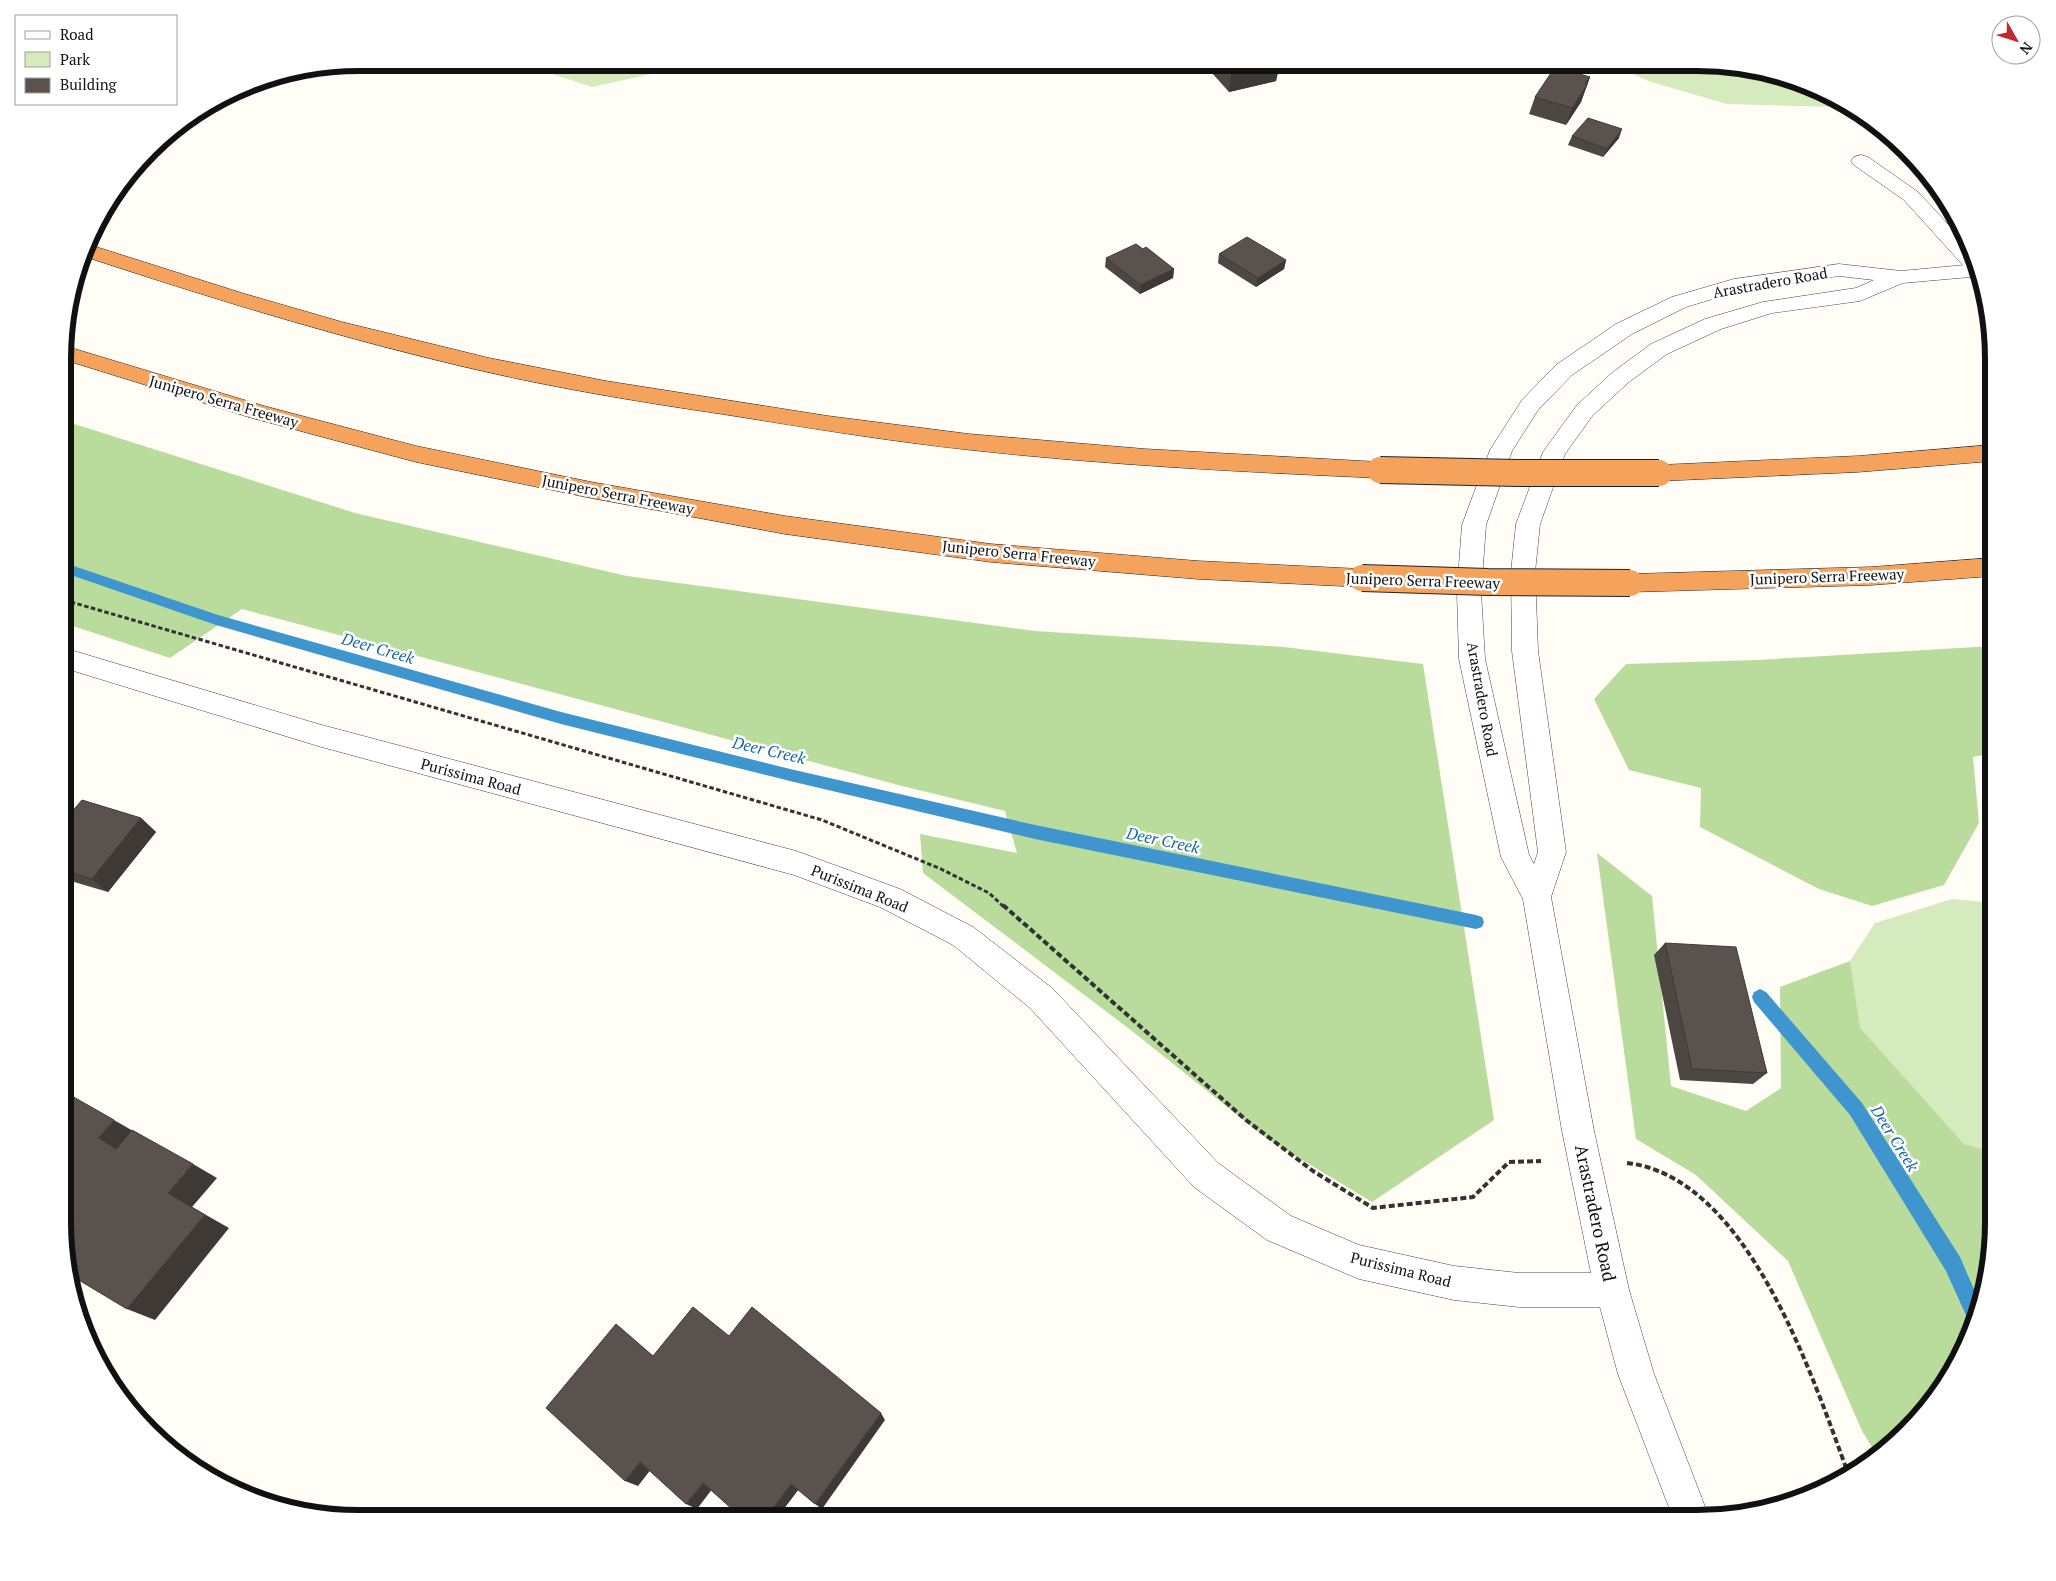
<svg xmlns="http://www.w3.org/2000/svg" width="2056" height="1581" font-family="'PT Serif',serif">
<rect width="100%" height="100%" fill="#fffdf5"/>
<!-- green -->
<path fill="#d5ebbd" d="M519,63H701L592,87Z
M1607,63H1716L1810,85L1854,112L1835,107L1727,104L1651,82Z
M1952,899L1993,903V1012L1983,1021L1990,1066L1993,1069V1152L1964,1144L1859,1028L1850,961L1875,923Z"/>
<!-- forest -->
<path fill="#b9dc9c" d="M65,421L355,513L627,576L1035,631L1284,647L1423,664L1494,1120L1372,1202L1266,1138L1132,1031L923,873L920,834L1017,853L1005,811L902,786L242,609L170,658L67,624L64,615Z
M1993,646V753L1973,757L1979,823L1944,885L1872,906L1819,889L1700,827L1701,788L1629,770L1594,699L1626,664L1757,660Z
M1597,853L1652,896L1671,1086L1746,1111L1781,1088L1780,987L1850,961L1860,1028L1964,1144L1993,1152V1242L1971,1335L1920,1417L1875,1452L1862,1431L1788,1261L1696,1175L1636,1139Z
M1993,1012V1069L1990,1067L1983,1021Z"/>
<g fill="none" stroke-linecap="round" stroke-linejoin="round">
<!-- stream -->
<path fill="#3f96cf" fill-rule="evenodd" d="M65,563L218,615L561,712L790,769L1035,825L1476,915L1482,917L1484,922L1482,927L1476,929L1035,839L790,781L561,724L216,625L65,573Z
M1760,989L1766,992L1862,1103L1960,1257L1979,1301L1974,1324L1969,1322L1946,1271L1850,1115L1754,1002L1752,997L1754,992Z"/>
<!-- minor casing -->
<g stroke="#444" stroke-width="1">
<path id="minor" d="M1861,155L1868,157L1918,192L1971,249L1981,275L1971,274L1904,200L1854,165L1851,161L1854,157Z"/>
</g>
<!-- tertiary casing -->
<g stroke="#444" stroke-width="1">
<path id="tertiary" d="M1839,264L1901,271L1976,264L1981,276L1903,283L1860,301L1772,313L1721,329L1667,354L1629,382L1593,415L1565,454L1540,524L1535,572L1538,651L1566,852L1551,897L1594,1131L1629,1290L1654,1374L1709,1517L1673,1518L1618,1374L1600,1307H1519L1454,1300L1359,1279L1267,1240L1194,1187L1030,1008L953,945L880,907L794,875L318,746L64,668V648L318,724L796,851L900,889L973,927L1052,988L1218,1163L1291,1216L1359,1245L1454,1266L1519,1273H1591L1562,1131L1523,899L1501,857L1459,659L1457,592L1462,525L1490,450L1522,400L1556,365L1616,324L1672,297L1734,279ZM1839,276L1874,280L1856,288L1763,302L1705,319L1651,344L1613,372L1577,405L1543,452L1516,524L1511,572L1512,651L1538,852L1534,864L1529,855L1485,659L1481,592L1486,525L1512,451L1538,410L1572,375L1632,334L1686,307L1736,292Z"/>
</g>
<!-- motorway casing -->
<g stroke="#222" stroke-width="1">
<path id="motorway" d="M90,245L245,294L342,322L489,358L606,381L828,416L969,434L1145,449L1380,462L1388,464L1392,470L1388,476L1380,478C1243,472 1107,465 971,450C887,441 804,427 722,414C654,404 586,393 519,379C373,348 229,304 86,257Z
M65,346L264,406L416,446L591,482L785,516L991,544L1198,561L1362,569L1371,571L1374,578L1371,585L1362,587L1198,579L991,562L785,534L591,498L416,462L252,418L65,360Z
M1993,445V461L1858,472L1659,481L1651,479L1647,473L1651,467L1659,465L1858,456Z
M1993,558V576L1871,585L1630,592L1621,590L1618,583L1621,576L1630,574L1871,567Z"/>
</g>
<!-- path-far1 -->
<path stroke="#333" stroke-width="3" stroke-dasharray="4.5 2.5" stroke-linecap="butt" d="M64,600L822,820L941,869L989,893L1004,907"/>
<!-- path -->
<path stroke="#333" stroke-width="4" stroke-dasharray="6 3" stroke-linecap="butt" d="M1003,905L1246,1120L1313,1171L1373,1208L1473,1197L1509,1162L1541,1161
M1627,1163C1748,1177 1812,1376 1848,1473"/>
<!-- minor -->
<use href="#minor" fill="#fff" fill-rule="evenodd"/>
<!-- tertiary -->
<use href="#tertiary" fill="#fff" fill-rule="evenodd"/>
<!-- motorway -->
<use href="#motorway" fill="#f5a25d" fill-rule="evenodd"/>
<!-- motorway-bridge casing -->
<g stroke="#222" stroke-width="28" stroke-linecap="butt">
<path id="motorway-bridge" d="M1380,470L1518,473H1659
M1362,578L1488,582L1630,583"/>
</g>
<!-- motorway-bridge -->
<use href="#motorway-bridge" stroke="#f5a25d" stroke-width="26"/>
</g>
<!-- wall -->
<path fill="#4d4742" d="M1203,63H1318L1278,72L1276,81L1229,92Z
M1590,77L1581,102L1566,125L1529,114L1535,97Z
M1572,136L1619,138L1603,157L1568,145Z
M1143,249L1174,269L1173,278L1140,294L1105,267L1106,258Z
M1219,254L1286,260L1284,269L1256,287L1218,263Z
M141,818L156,832L108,892L64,879V821Z
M1665,943L1767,1073L1753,1084L1680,1080L1654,955Z"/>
<!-- shaded-wall -->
<path fill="#3f3936" d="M1251,63H1318L1278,72L1276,81L1229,92L1232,67Z
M1590,77L1581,102L1566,125L1572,108L1585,84Z
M1622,129L1619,138L1603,157L1607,149Z
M1286,260L1284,269L1256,287L1258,278Z
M1174,269L1173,278L1140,294V285Z
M141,818L156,832L108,892L92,879Z
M114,1120L140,1135L116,1149L98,1138Z
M193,1164L217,1178L192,1207L229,1228L155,1320L127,1309L168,1193Z
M881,1413L885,1420L822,1509L815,1504Z
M640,1462L652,1468L638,1486L625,1481Z
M703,1483L713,1488L697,1509L686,1504Z
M791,1484L799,1489L777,1518H766Z"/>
<!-- building -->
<path fill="#5a524d" stroke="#3f3936" d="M1228,63H1251L1232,67Z
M1555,67L1590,77L1585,84L1587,85L1572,108L1535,97Z
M1588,118L1622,129L1607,149L1572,136Z
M1247,237L1286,260L1258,278L1219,254Z
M1136,244L1143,249L1146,247L1174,269L1140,285L1106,258Z
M82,800L141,818L92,879L64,870V821Z
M1665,943L1736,947L1767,1073L1692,1069Z
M63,1091L114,1120L98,1138L116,1149L132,1130L193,1164L168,1193L205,1215L127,1309L72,1276L63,1242Z
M693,1307L729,1336L752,1307L881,1413L815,1504L791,1484L766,1518H742L703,1483L686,1504L640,1462L625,1481L546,1408L616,1324L653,1356Z"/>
<g text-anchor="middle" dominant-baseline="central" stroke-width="5" stroke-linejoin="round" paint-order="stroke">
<!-- street labels -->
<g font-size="15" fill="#111" stroke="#fff">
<text transform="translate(1770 282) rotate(-10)">Arastradero Road</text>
<text transform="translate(224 401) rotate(16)">Junipero Serra Freeway</text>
<text transform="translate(618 494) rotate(11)">Junipero Serra Freeway</text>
<text transform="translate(1019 553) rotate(6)">Junipero Serra Freeway</text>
<text transform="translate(1827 576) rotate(-2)">Junipero Serra Freeway</text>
<text transform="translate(1423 580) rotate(2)">Junipero Serra Freeway</text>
<text transform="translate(1483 699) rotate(80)">Arastradero Road</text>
<text transform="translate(471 776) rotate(15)">Purissima Road</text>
<text transform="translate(860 888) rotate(22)">Purissima Road</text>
<text transform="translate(1401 1269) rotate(14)">Purissima Road</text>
</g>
<!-- water labels -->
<g font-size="16" font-style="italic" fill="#1768a6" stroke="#fff">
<text transform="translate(378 648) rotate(16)">Deer Creek</text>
<text transform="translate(769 750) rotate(13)">Deer Creek</text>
<text transform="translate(1163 840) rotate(12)">Deer Creek</text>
<text transform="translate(1895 1138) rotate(58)">Deer Creek</text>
</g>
<!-- near-street labels -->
<g font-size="18" fill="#111" stroke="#fff">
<text transform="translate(1596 1213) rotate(78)">Arastradero Road</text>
</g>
</g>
<!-- crop -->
<path d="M0 0H2056V1581H0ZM359 71H1697A288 288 0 0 1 1985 359V1222A288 288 0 0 1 1697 1510H359A288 288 0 0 1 71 1222V359A288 288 0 0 1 359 71Z" fill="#fff" fill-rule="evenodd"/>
<path fill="none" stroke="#111" stroke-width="6" d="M359 71H1697A288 288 0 0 1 1985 359V1222A288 288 0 0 1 1697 1510H359A288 288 0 0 1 71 1222V359A288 288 0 0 1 359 71Z"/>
<!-- legend -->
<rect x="15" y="15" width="162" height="90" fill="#ffffff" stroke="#a0a0a0"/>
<rect x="25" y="31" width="25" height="8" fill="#ffffff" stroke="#a0a0a0"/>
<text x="60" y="40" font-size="15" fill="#111111">Road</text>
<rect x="25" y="52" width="25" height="15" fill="#d5ebbd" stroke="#a0a0a0"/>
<text x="60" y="65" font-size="15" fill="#111111">Park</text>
<rect x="25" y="78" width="25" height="15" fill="#5a524d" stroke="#a0a0a0"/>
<text x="60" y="90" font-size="15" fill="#111111">Building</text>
<!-- north arrow -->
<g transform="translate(2016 40) rotate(129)"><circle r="24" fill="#ffffff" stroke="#a0a0a0"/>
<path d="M0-4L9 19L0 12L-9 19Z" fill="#c4262e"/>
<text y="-8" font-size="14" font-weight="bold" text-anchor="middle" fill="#111111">N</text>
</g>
</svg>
